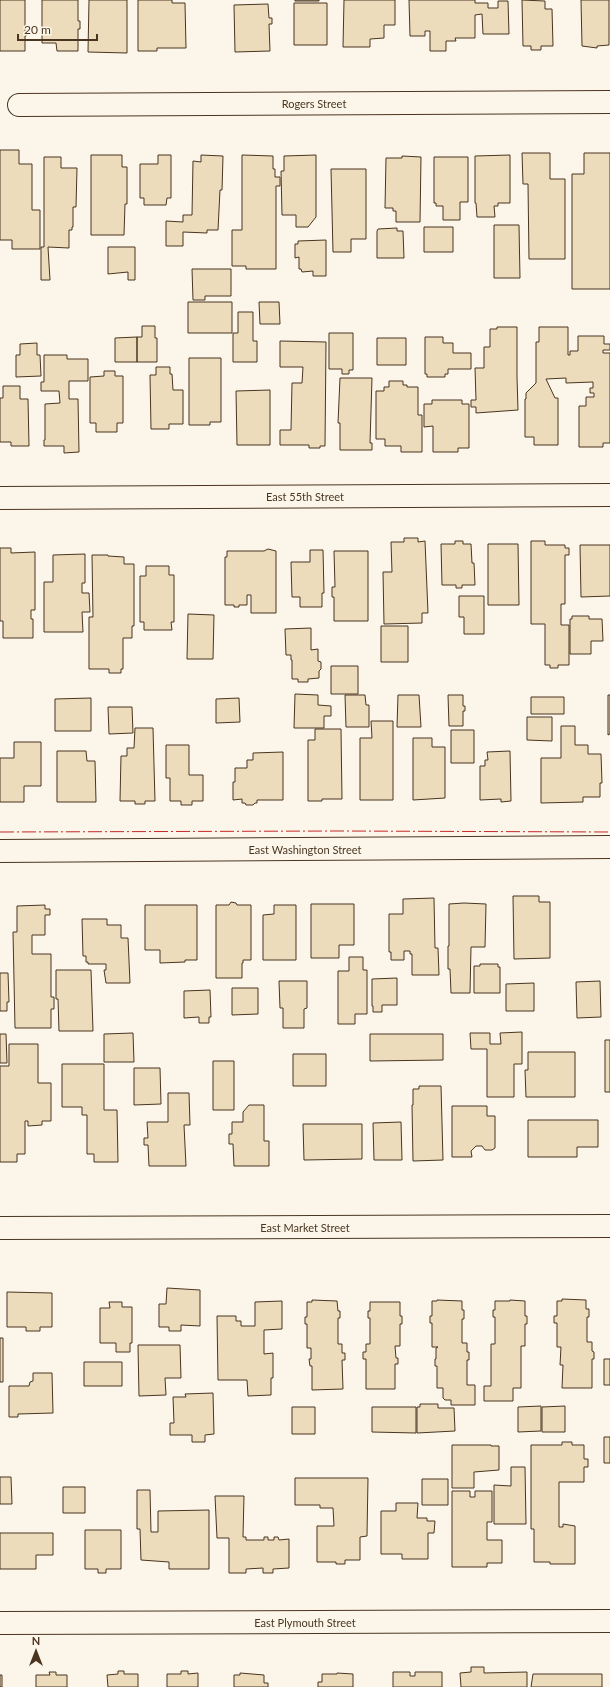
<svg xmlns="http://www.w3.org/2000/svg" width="610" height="1687" font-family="Lato,sans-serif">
<rect width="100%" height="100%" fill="#fbf6e9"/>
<!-- building -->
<path fill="#ecdcbc" stroke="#4a3520" d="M0,0H25V31H26V36H25V51H0Z
M42,0H78V21H80V29H78V51H57L56,43H42Z
M89,0H127V53L88,52Z
M138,0H172V3H185L186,48H157V51H138Z
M295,0H319V1H295Z
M344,0H395V25H384V38L370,39V47H343Z
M409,0H475V3H488V8H498V1H508L509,34H483L482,14L475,15V38H455L456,41H446V51H430V31H425V36H410Z
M522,0L545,1V9H552L553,46H541V50H531V46H523Z
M581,0H609V45L597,46V48L582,46Z
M294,3H327V45H294Z
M268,4L269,18H272V24H269L270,51L235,52L234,5Z
M0,150H19V164H32V210H40V249H12V240H0Z
M522,153H550V179H565V259H529L528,184H523Z
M584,153H610V289H572V174H584Z
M91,155H122V167H127V204H125L124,235H91Z
M158,155H171V198H167L166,205H144V198H140V164H158Z
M201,155L223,156L222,190H220L218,230H207V233L183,232V246H166V221L183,222V215H192L193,161L201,162Z
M242,155L273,156V169H275V177H280V186H276V269H246V266H232V230H242Z
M316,155V217L308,227H296V215H282L281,171H284V156Z
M510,155V203H498V206H494L495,217H477L476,203H475V156Z
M402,156L421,157L420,222H396V211H393V208H385L386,158H402Z
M44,157H61V168H77L76,207H73V227H72V230H69V248L48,247L50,280H41V247H44Z
M434,157H468V202H460V220H443V206H436V203H434Z
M331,169H366V239H351V252H333Z
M494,225H519L520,278H494Z
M424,227H453V252H424Z
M397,228V231H403L404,258H377V231L378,229Z
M326,240V276H313V271L302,272L301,269H299V257L295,258V244H298V241Z
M108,247H135V280H128V272L108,274Z
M192,269H231V296H205V300H193Z
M188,302H232V333H188Z
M259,302H279L280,324H260Z
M238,312H253V341H257V362H233V333H238Z
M142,326H155V338H157V362H137V337H142Z
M497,327H517V377L518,410L476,413V407H471V400H476L475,368H484V347H490V329H497Z
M539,327H568V355H570V351H578V336H604V344H610V350H603V353H610V443H603V447H579V406H586V397H594V393H590V388H593V382L566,383V378L546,379L555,398H558V445H534V437H525V399H526V393L536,383V342H539Z
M329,333H353V370H349V374H342V369H329Z
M137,337V362H115V338Z
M425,337H443V343H453V353H471V369H448V374H445V377H427V374H425Z
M377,338H406V365H377Z
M280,341L326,342L325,446H320V448H309V445H280V430H291L292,383H302L303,367H280Z
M37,343V355H40L41,376L16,377V355H20V344Z
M44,355H67V359H88V381H69V399H78L79,452L64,453V446H44V440H45V404L60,403L59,391H41V382H44Z
M189,358H221V422H210V425H189Z
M156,367H170V374H172L173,390H183V424H169V429H151L150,375H156Z
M104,371H115V376H123V423H117V432H96V423H90V377L104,376Z
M340,378H372L370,443H372V450H340V423H338Z
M389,381H403V385H407V387H418V415H422V452H401V446H385V439H376V391H384V387H389Z
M3,386H20V399H28L29,446H11V442H0V398H3Z
M270,390V445H237L236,391Z
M432,400H462V404H469V448H458V452H433V426L424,427V404H432Z
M404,538H418V542L425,541L428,613H422V623L384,624L383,572H392L391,542H404Z
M455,541H463V544H471L472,563H474L475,585H462V588H456V585H442L441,544H455Z
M531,541H545V545H565V548H569V555H565V604H561V625H569V665H558V668H550V665H545V624H531Z
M488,544H518L519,605H488Z
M580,545H610V596L581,597Z
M0,548H11V553L35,552V610H31V619H33V638H3V621H0Z
M268,549L276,551V613H251V595H247V605H239V607H234V605H225V557H227V551H264Z
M310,550H323L324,593H322V607H300V597H292L291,562H310Z
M334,551H368V621H334V597H332V587H335Z
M85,554V583H82V593H89L90,612H82L83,632H44V582H53V555Z
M92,555H108V556L124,557V564H134V626H132V638H123V669H121V673H109V669H89V617H93Z
M146,566H169V575H174V622H171L172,630H144V622H140V576H146Z
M459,596H484V634H464V617H459Z
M188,614L214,615L213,659H187Z
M572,616H589V619H602L603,641H591V654H570V619H572Z
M381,626H408V662H381Z
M311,628V650L318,649V661L321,662V669L319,671V678L308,679V682H298V679H292V660H291V655H286L285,629Z
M331,666H358V694H331Z
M295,694L318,695V705L331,706V716H324V728H294Z
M345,695H365L366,705H369V727H346Z
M398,695H419L421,727H397Z
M448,695H463V706H465V711H463V726H449Z
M608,695H610V734L608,735Z
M531,697H564V714H531Z
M91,698V731H55V699Z
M239,698L240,722L216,723V699Z
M108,707H132L133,733L109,734Z
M527,717H552V741L527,740Z
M371,721H393V800H360V738H372Z
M561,726H575V745H588V754H601L602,783H600V797H583V802L541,803V758H561Z
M135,728H153L155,801H145V804H135V801H120L121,756H127V748H134Z
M315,729H341L342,799H322V801H308V740H315Z
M451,730H474V763H451Z
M413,738H432V747H445V798L413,800Z
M14,742H41V786H24V802H0V758H14Z
M166,745H189V775H203V801H192V805H181V801H170V778H166Z
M57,751H86L87,761H95L96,802H57Z
M510,751L511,801L501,802V799L480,800V766H485V760H488L487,752Z
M283,752V800H257V803H255L253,805H246L245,803H242V799L233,800V782H235V768H247V760H253V753Z
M513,896H539V902H550V958L514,959Z
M434,898L435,948H438L439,975H412V954H410V951H404V960H391V952H389V914H403V899Z
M231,902L236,903L237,905H251V960H243V963H242V978H216V905H229Z
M464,903L486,904L485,947H471L470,993H451L450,969H448V946H449V904Z
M311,904H354V945H339V958H311Z
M45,905V909H50V915H45V935H32V954H51V997H54V1009H51V1028H15L13,932H17V906Z
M145,905H197V960H185V962L160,963V950H145Z
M274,905H296V960H263V915L274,914Z
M82,919H107V925H121V938H128L130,983H106L104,970H106V964H88V962H86V956H83Z
M349,957H363V970H367V1014H355V1024H338V971H349Z
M480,964H498V967H500V993H474V966H480Z
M56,970H91L93,1031H59L58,999H56Z
M0,973H8L9,1002H7V1011H0Z
M397,978V1005H382V1012H373V1006H372V979Z
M279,981H307V1008L304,1009V1028H283V1008H280Z
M600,981L601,1017L577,1018L576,982Z
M534,983V1011H506V984Z
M232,988H258V1014L232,1015Z
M210,990L211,1017H209V1023H199V1017L184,1018V991Z
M522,1032V1064H514V1097H487V1049H471L470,1033H490V1044H501L500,1033Z
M133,1033L134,1062H104V1034Z
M0,1034H6L7,1063H0Z
M370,1034H443V1060L370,1061Z
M605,1040H610V1092H605Z
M9,1044H38V1083H51V1121H42V1125L28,1126V1121H25V1154H17V1162H0V1066H9Z
M528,1052H575V1097H526L525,1070H528Z
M293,1054H326V1086H293Z
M213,1061H234V1110H213Z
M62,1064H104V1110H117L118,1162H94V1154H87V1115H82V1107H62Z
M134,1068H160L161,1104L134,1105Z
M419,1086H441L443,1160L413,1161L412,1105H413V1089H419Z
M168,1093H189L190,1125H184L186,1166H149L148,1145H144V1138H148L147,1122H168Z
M249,1105H264V1141H269V1166H234L233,1144H229V1134H232V1122H243V1112Z
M452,1106H487V1116H495V1148L492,1150H485L482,1146H476L471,1151L472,1157H452Z
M528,1120H598V1147H577V1157H528Z
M401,1122L402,1160H374L373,1123Z
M303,1124H362V1159L304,1160Z
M167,1288L200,1290V1326L181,1325V1331H169V1327H159V1304H166Z
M7,1292L52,1293V1327H40V1331H26V1327H7Z
M562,1299L586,1300V1309H589V1317H587V1342H592V1351L594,1352V1359H592V1388H562L563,1365H560L561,1347H557V1323H554V1316H557V1301H562Z
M312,1300L337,1301L338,1311H340V1318H338V1344H342V1353H345V1360H342L343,1389L312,1390V1366H310L309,1359H311V1348H307V1324H305V1317H307V1302H312Z
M437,1300L462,1301V1310H464V1319H462V1343H467V1352H469V1360H467V1385H475V1405H451V1400H445L443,1398V1388H437V1366H435V1359H436V1348L438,1347H432V1323H430V1316H432V1301H437Z
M510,1300L525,1301V1316H527V1324H525V1346H521V1388H513V1401H484V1386H491V1344H495V1317H493V1310H495V1301H510Z
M282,1301V1329L264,1330V1354L273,1353V1378H271V1395L248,1396L247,1380H218L217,1316H236V1321H241V1326H255V1302Z
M109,1302H122V1307H132V1343H130V1352H116V1343H100V1308H110Z
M370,1302H400V1316H402V1324H400V1346H395L396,1358H398V1364H395V1389H366V1359H363V1352H366V1344H370V1318H368V1311H370Z
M0,1338H3V1382H0Z
M138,1345H180L181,1378H165L166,1395L139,1396Z
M604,1359H610V1385H604Z
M84,1362H122V1386H84Z
M33,1373H52L53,1413L18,1414V1417H9V1386H29L30,1382L33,1381Z
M213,1393L214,1434L205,1435V1442H192V1435H170V1423H174L173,1397H186L185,1394Z
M420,1404H438V1408H454L455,1431L417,1433V1407H420Z
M541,1406V1431L518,1432V1407Z
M565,1406V1432H542V1407Z
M292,1407H315V1434H292Z
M372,1407H416V1433L372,1432Z
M604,1437H610V1463H604Z
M562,1442H572V1445H584V1459H588V1467H584V1482H559V1527H563V1524L575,1526V1564H550V1562H534V1529H531V1445H562Z
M452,1445H491V1446H499V1470L474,1472V1488H452Z
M511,1467H525L526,1524H494V1485L511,1486Z
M0,1477H11L12,1504H0Z
M295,1478H368L367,1536L360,1537V1560H345V1564H336V1562H317V1526H334L333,1508H320V1505H295Z
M422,1479H448V1505H422Z
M63,1487H85V1513H63Z
M137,1490H150L151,1532H158V1511L209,1510V1569H169V1562L141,1560L140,1529H137Z
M452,1491H470V1497H475V1491H492V1522H487V1540H502V1563H487V1567H452Z
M215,1496H244L243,1537H246V1540H264V1537H268V1540H274V1537H278L279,1540L289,1539V1568L273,1569V1573H263V1568L246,1569V1573H229V1538H217Z
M396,1503H418L417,1518H427V1521H435L434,1533H428V1559H402V1554H381V1511H396Z
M85,1530H121V1569H106V1573H98V1569H85Z
M0,1533H53V1555H36V1569H0Z
M471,1667H484V1673L527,1672V1687H461L460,1673L471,1672Z
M118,1671H124V1674H138V1687H108L107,1675L118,1674Z
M181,1671H188V1674L198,1673V1687H167V1674H181Z
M49,1672H56V1675H67V1687H36V1675H50Z
M393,1672H410V1676H415V1672H442V1687H393Z
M240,1673L264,1675V1683H268V1687H234V1675H240Z
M337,1673L353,1674V1687H318V1682H322V1674H337Z
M533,1674H602V1687H531Z
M0,1675H2V1687H0Z"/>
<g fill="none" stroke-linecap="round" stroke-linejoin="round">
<!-- street casing -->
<g stroke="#4a3520" stroke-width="24">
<path id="street" d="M19,105L610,102
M0,498L610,495
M0,851L610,847
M0,1623L610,1621"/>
</g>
<!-- secondary casing -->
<g stroke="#4a3520" stroke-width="24">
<path id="secondary" d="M0,1228L610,1226"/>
</g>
<!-- street -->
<use href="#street" stroke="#fbf6e9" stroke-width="22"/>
<!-- secondary -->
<use href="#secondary" stroke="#fbf6e9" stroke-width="22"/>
<!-- power -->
<path stroke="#c62828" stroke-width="1" stroke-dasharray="14 3 2 3" stroke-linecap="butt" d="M0,832L340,831L610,832"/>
</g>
<g text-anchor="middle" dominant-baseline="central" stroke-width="3" stroke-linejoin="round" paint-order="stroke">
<!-- street labels -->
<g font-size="11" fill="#4a3520" stroke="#fbf6e9">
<text x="314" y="103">Rogers Street</text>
<text x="305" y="496">East 55th Street</text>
<text x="305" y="849">East Washington Street</text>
<text x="305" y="1227">East Market Street</text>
<text x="305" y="1622">East Plymouth Street</text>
</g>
</g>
<!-- north arrow -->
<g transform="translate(36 1651)" stroke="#fbf6e9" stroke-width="3" paint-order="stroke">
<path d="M0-3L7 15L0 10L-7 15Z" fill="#4a3520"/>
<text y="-6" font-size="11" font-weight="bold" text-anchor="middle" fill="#4a3520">N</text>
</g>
<!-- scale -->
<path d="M18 34v6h79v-6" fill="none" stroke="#4a3520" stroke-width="2"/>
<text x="24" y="34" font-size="12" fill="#4a3520" stroke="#fbf6e9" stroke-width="3" paint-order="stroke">20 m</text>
</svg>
